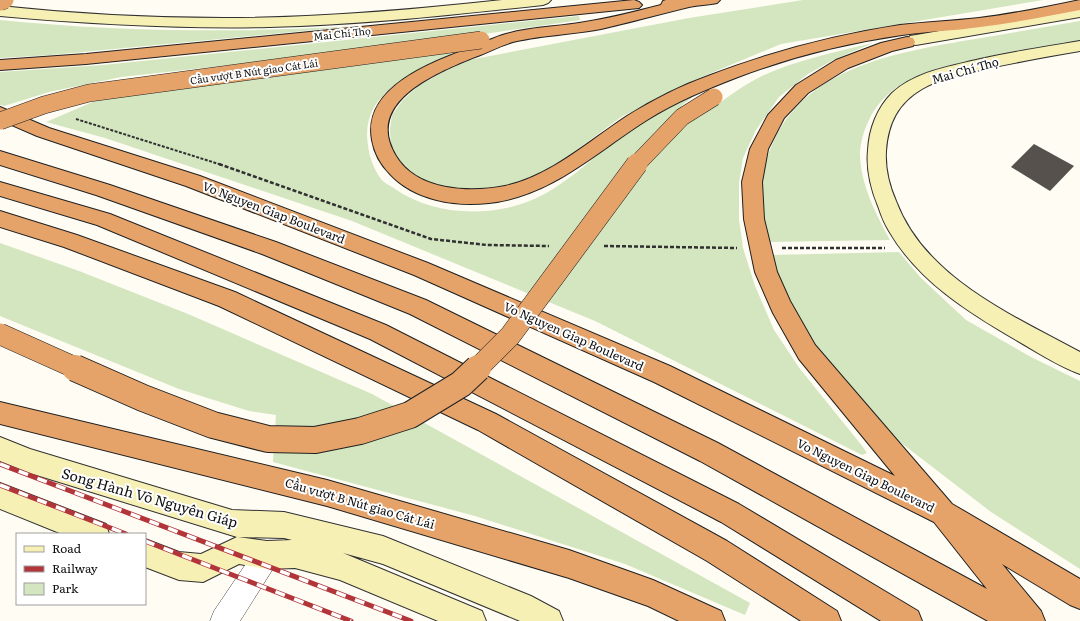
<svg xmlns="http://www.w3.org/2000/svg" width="1080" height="621" font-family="Literata,serif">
<rect width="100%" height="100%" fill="#fefcf3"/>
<!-- green -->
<path fill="#d3e6bf" d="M803,0H1043L781,44L697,79L621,117L547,172L524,182L485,191L438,188L419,179L403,167L391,145L390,129L392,115L402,101L418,86L443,72L469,60L689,18Z
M579,16L580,20L387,48L121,77L49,92L4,106L0,105V72L103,65Z
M0,20C119,32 237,33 356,26L51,55L0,58Z
M1080,21V42C1053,47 1026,52 999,57C951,65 893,71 869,120C864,130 860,143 860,155C861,186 876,214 890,240L768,242C764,217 759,191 765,167C788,71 887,54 969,40C1006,34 1043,27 1080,21Z
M873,43L833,60L808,74L779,97L756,130L743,158L739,183V220L743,248L755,286L774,330L800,369L863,447L867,453L862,455L595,321L352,221L105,138L46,122L95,101L448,53L452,54C443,60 432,63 422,68C407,75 392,85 381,98C369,110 365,129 368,145C369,157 374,169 381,179C384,183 391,186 395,189C428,212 473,216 511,207C559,196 592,156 631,128C652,114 675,104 698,93L681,106L698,118C719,104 739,87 762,76C797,60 835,52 873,43Z
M0,243L79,271L188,314L372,394L750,603L745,615L625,564L475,516L273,462L276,415L249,411L179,389L0,316Z
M899,252L921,278L966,320L1031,357L1080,381V569L991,512L900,442L850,389L817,350L792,308L776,275L771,255Z"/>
<!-- building -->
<path fill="#57514d" d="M1034,144L1074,166L1050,191L1011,167Z"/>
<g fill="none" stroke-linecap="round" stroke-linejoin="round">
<!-- street casing -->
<g stroke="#424242" stroke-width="1">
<path id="street" d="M267,542L276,546L280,555L276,564L240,621H210L214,611L258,546Z"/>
</g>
<!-- secondary casing -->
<g stroke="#313131" stroke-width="2">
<path id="secondary" d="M502,0H551L548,3L543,5C452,15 361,25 269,27C179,29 89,24 0,16V6C75,14 149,18 224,18C317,18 410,10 502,0Z
M1080,7V17L916,45L910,44L908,40L910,36L916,35Z
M1080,41V51C1045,57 1011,63 976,71C958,75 939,79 922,89C898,103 888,123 886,151C885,168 889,185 896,201C925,278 1012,315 1080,352V374C1058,366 1037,352 1016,340C968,312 918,281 889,231C884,223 881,215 878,206C871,189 866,169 868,150C869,129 877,108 892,93C915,72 947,67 976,60C1010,52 1045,47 1080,41Z
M0,437L30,449L232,510L284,512L383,536L531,596L559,611L563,621H520L383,564L343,553L482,611L486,621H438L340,580L295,568L267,569L239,564L203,582L179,580L145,567V539L179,552L201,554L237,537L30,473L0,461ZM238,537L284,538L292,540L267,541Z
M0,483L106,524L109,534H62L0,509Z"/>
</g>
<!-- highway casing -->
<g stroke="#202020" stroke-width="2">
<path id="highway" d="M634,0L639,2L642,5L639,8L86,64L0,70V60L86,54Z
M666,0H720L717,3C708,5 698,5 689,7C660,14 631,22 601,29C574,34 545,35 517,41C503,44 489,52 475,57C436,73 363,102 396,156C417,191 469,193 505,186C551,176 589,141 627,116C653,100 680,86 708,76C770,52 835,35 900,25C926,22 953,21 979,18C1013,14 1047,7 1080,0V10C1047,16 1014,23 980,27C954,31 928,31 902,35C846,43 791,57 738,77C707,89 675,102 647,120C596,152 552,196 489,203C455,207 414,200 390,174C381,165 374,152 372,140C362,86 435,61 475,46C485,42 495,37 506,34C530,27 555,27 579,23C606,19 634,12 661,5L663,1Z
M907,37L913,38L915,42L913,46L892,51L848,68L808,93L784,118L768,149L762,182L764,219L777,272L790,301L815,345L952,504L1080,579V609L1070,605L1002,564L1041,611L1045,621H988L700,461L410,314L262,254L96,195L0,165V151L110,185L276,242L426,300L718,443L987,589L934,522L654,382L414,275L186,186L37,136L0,120V107L49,128L200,176L428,263L670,366L895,476L799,359L773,313L755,272L744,219L742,182L750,149L768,115L796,85L836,60L881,43Z
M0,182L110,214L386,325L739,504L918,611L922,621H881L721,522L370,339L97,225L0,196Z
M0,211L77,235L235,292L496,414L727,541L837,611L841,621H801L707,561L478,430L219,306L64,247L0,227Z
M0,402L327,480L569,550L653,580L721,611L725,621H679L648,606L569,578L327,506L0,424Z"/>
</g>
<!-- path-far1 -->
<path stroke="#313131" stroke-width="2" stroke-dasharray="3 1.5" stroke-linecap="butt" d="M76,119L222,165"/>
<!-- path -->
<path stroke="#313131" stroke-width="2.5" stroke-dasharray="4 2" stroke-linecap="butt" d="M219,164L431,239L487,245L549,246
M604,246L737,248
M782,248H885"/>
<!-- street -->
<use href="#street" fill="#fff" fill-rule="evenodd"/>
<!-- secondary -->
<use href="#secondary" fill="#f7f0b5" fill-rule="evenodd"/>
<!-- highway -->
<use href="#highway" fill="#e5a36a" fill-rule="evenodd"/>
<!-- rail casing -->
<g stroke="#b2353a" stroke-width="5">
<path id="rail" d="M0,464L411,621
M0,485L126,534
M145,541L351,621"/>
</g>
<!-- rail -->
<use href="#rail" stroke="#fff" stroke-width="3.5" stroke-dasharray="10" stroke-linecap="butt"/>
<!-- highway-bridge-far2 casing -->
<g stroke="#202020" stroke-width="18" stroke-linecap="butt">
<path id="highway-bridge-far2" d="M0,2L5,0
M0,121L44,105L89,93L481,40
M636,165L682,117L714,97"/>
</g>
<!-- highway-bridge-far1 casing -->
<g stroke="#202020" stroke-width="22" stroke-linecap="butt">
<path id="highway-bridge-far1" d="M0,334L78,369
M477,369L510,336L637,164"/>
</g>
<!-- highway-bridge casing -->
<g stroke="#202020" stroke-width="28" stroke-linecap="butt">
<path id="highway-bridge" d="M75,368L143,398L213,425L268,439L315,440L360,431L410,415L461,384L478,368"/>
</g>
<!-- highway-bridge-far2 -->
<use href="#highway-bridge-far2" stroke="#e5a36a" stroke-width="17"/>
<!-- highway-bridge-far1 -->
<use href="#highway-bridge-far1" stroke="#e5a36a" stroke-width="21"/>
<!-- highway-bridge -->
<use href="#highway-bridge" stroke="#e5a36a" stroke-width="26"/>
</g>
<g text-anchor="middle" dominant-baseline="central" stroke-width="4" stroke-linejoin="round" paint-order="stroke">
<!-- far-street labels -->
<g font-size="10" fill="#0f0f0f" stroke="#fff">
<text transform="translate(342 33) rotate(-6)">Mai Chí Thọ</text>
<text transform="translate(254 71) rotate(-8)">Cầu vượt B Nút giao Cát Lái</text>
</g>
<!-- street labels -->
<g font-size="12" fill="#0f0f0f" stroke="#fff">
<text transform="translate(965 70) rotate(-16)">Mai Chí Thọ</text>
<text transform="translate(274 212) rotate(21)">Vo Nguyen Giap Boulevard</text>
<text transform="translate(574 336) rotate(24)">Vo Nguyen Giap Boulevard</text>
<text transform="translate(866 475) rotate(26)">Vo Nguyen Giap Boulevard</text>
<text transform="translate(360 503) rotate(16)">Cầu vượt B Nút giao Cát Lái</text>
</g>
<!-- near-street labels -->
<g font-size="14" fill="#0f0f0f" stroke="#fff">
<text transform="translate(150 497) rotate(16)">Song Hành Võ Nguyên Giáp</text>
</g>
</g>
<!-- legend -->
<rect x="16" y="533" width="130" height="72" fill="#ffffff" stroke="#9f9f9f"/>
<rect x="24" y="546" width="20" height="6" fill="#f7f0b5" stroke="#9f9f9f"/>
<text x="52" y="553" font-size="12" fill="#0f0f0f">Road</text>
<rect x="24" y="566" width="20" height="6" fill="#b2353a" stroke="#9f9f9f"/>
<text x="52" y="573" font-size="12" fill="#0f0f0f">Railway</text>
<rect x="24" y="583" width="20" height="12" fill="#d3e6bf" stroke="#9f9f9f"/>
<text x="52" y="593" font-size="12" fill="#0f0f0f">Park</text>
</svg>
